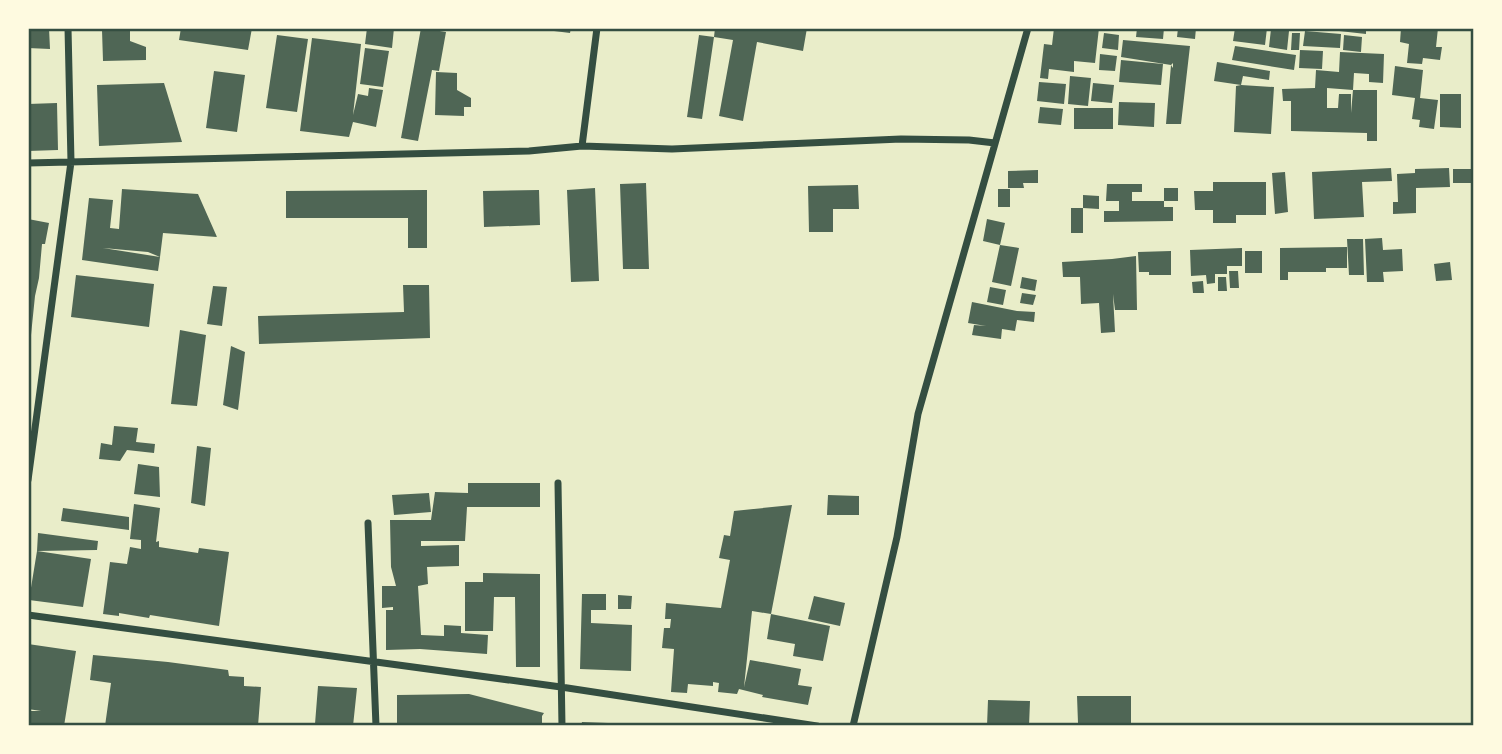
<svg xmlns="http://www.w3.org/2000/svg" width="1502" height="754" font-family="Merriweather,serif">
<rect width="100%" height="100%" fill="#e9edc9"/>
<!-- building -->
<path fill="#4f6655" d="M28,28H49L50,49L28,48Z
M181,28H252L248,50L179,40Z
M367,28H394L392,48L365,44Z
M421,28L446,32L439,71L432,70L418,141L401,138Z
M547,28H571L570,33L546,30Z
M715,28H807L803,51L757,42L743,121L719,116L733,40L714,37Z
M1054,28H1099L1095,63L1074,61V72L1049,69L1048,79L1040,78L1044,44L1052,45Z
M1137,28H1164L1163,39L1136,37Z
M1178,28H1196L1195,39L1177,37Z
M1235,28H1267L1265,45L1233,41Z
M1330,28H1366V34L1330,30Z
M1401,28H1438L1436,47H1442L1440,60L1423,58L1422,64L1407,63L1409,44L1400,42Z
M1271,29L1289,31L1287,50L1269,47Z
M102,30H130V41L146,47V60L103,61Z
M1305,31L1341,34L1340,48L1303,46Z
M1104,33L1119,35L1118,50L1102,48Z
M1292,33H1300L1299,50H1291Z
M277,35L308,39L297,112L266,108Z
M699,35L714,37L702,119L687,117Z
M1344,35L1362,37L1361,52L1343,50Z
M312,38L361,44L353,115L358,94L368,96L369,88L383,90L376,127L353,122L349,137L300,131Z
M1123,40L1190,46L1181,124H1166L1171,65L1173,68V63L1171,65L1121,57Z
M1235,46L1296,55L1294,70L1232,60Z
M365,48L389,51L383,87L360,84Z
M1300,50L1323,51L1322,69L1299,68Z
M1340,52L1384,54L1383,83L1369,82V74L1354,73L1353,90L1327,88V108H1338L1339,94H1351V113L1353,90H1377V141H1367V133L1291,131V101H1283L1282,89L1315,88L1316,70L1339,72Z
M1100,54L1117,56L1115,71L1099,70Z
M1121,60L1163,64L1161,85L1119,82Z
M1217,62L1270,71L1269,80L1243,76L1241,85L1274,87L1271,134L1234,132L1236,86L1241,85L1214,81Z
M1395,66L1423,70L1420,98L1438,100L1434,129L1419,127L1420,120L1412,119L1415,98L1392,95Z
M214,71L245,75L237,132L206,128Z
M436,72L457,73V90L471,98V107H464V116L435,115Z
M1070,76L1091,78L1088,106L1068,104Z
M1039,82L1066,84L1064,104L1037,101Z
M164,83L182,142L99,146L97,85Z
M1093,83L1114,85L1112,103L1091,101Z
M1440,94H1461V128L1440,127Z
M1119,102L1155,103L1154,127L1118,125Z
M57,103L58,150L28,151V104Z
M1040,107L1063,109L1061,125L1038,123Z
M1074,108H1113V129H1074Z
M1391,168L1392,181L1362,182L1364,217L1314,219L1312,172Z
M1449,168L1450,187L1416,188V213L1393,214V202H1398L1397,174L1415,173V169Z
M1453,169H1474V183H1453Z
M1038,170V183H1023L1024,188H1008V171Z
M1285,172L1288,212L1275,214L1272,173Z
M1213,182H1266V215H1236V223H1213V210H1195L1194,191H1213Z
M646,183L649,269H623L620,184Z
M1107,184H1142V192H1132V201H1164V207H1173V221L1104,222V211H1119V201H1106Z
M858,185L859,209H833V232H809L808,186Z
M595,188L599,281L571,282L567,190Z
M1164,188H1178V201H1164Z
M122,189L198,194L217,237L163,233L160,257L148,252L103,248L160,257L158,271L82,260L89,198L113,200L110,228L119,229Z
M998,189H1010V207H998Z
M427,190V248H408V218H286V191Z
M539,190L540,225L484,227L483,191Z
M1083,195L1099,196V209L1083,208V233H1071V208H1083Z
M28,219L49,223L45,244H42L39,278L35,296L31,335H28Z
M987,219L1005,223L1000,245L983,241Z
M1382,238L1383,250L1402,249L1403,271L1383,272L1384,282H1367L1365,239Z
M1347,239H1363L1364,275H1349Z
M1000,245L1019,248L1011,286L992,282Z
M1347,247V268H1326V272H1288V280H1280V248Z
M1242,248V266H1227V274H1215V283L1207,284L1206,275L1191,276L1190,250Z
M1171,251V275H1149V272H1139L1138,252Z
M1245,251H1262V273H1245Z
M1136,256L1137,310H1115L1113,294L1115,332L1101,333L1099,303L1081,304L1080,277H1063L1062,262L1112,259Z
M1450,262L1452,280L1436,281L1434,264Z
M1229,271H1238L1239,288H1230Z
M76,275L154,284L149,327L71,317Z
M1022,277L1037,280L1035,291L1020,288Z
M1218,277H1226L1227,291H1218Z
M1203,281L1204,293H1193L1192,282Z
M403,285H429L430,338L259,344L258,316L404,312Z
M213,286L227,287L222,326L207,324Z
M990,287L1006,290L1003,305L987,302Z
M1022,293L1036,295L1033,305L1020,303Z
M972,302L1017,311L1035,312L1034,322L1017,320L1015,331L1002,329L1001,339L972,335L974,325L986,326L968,323Z
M180,330L206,335L197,406L171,404Z
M231,346L245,352L238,410L223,405Z
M114,426L138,428L136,442L155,444L154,453L127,450L120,461L99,459L101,443L112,445Z
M197,446L211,448L205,506L191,503Z
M138,464L159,467L160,497L134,494Z
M468,483H540V507H467L465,541H421V546L459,545V566L427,567L428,584L418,586L421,635L444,636V625L461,626V633L488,635L487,654L420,649L386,650V610H393V607L382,608V586H396L391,567L390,520H431L435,492L468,493Z
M429,493L431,512L394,515L392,495Z
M828,495L859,496V515H827Z
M134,504L160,508L156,542L159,541V547L198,553L199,548L229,552L219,626L150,615L149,618L119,613V616L103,614L110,562L127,564L130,547L141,549V540L130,539Z
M792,505L771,614L752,611L744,687L750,660L801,669L798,685L812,687L808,705L762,697L763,695L739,689L737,694L718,692L719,683L713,682V686L688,684L687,693L671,692L674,649L662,648L664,628H670L671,619H665L666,603L721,608L730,560L719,558L724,535L730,536L734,511Z
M63,508L129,517V530L61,521Z
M38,533L98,541L97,550L37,551L91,559L83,607L29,600L37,551Z
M483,573L540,574V667H516L515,597H494L493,631H465V582H483Z
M582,594H606V610H591V623L632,625L631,671L580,669Z
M618,595L632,596L631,609H618Z
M814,596L845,603L840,626L808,619Z
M771,614L830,626L823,661L793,656L795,644L767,639Z
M28,644L76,651L64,726H28V711H41L28,709Z
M93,655L168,662L228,670L229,676L244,677V686L261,687L258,726H105L111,683L90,680Z
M318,686L357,688L353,726L315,724Z
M469,694L544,713L542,716V726H397V695Z
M1077,696H1131V723H1078Z
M988,700L1030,701L1029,726H987Z
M582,722L634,724V726H581Z"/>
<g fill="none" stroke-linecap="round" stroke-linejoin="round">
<!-- minor -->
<path stroke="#344e41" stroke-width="7" d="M582,146L597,28
M28,163L529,151L582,146L672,149L901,139L969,140L995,143
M28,480L71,162L68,28
M558,483L562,726
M368,523L376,726
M28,615L561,687L817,726
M853,726L897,537L918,414L1028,28"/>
</g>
<!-- border -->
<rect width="1502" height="754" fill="none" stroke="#fefae0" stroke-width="60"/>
<rect x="30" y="30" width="1442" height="694" fill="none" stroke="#344e41" stroke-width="2.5"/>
</svg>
